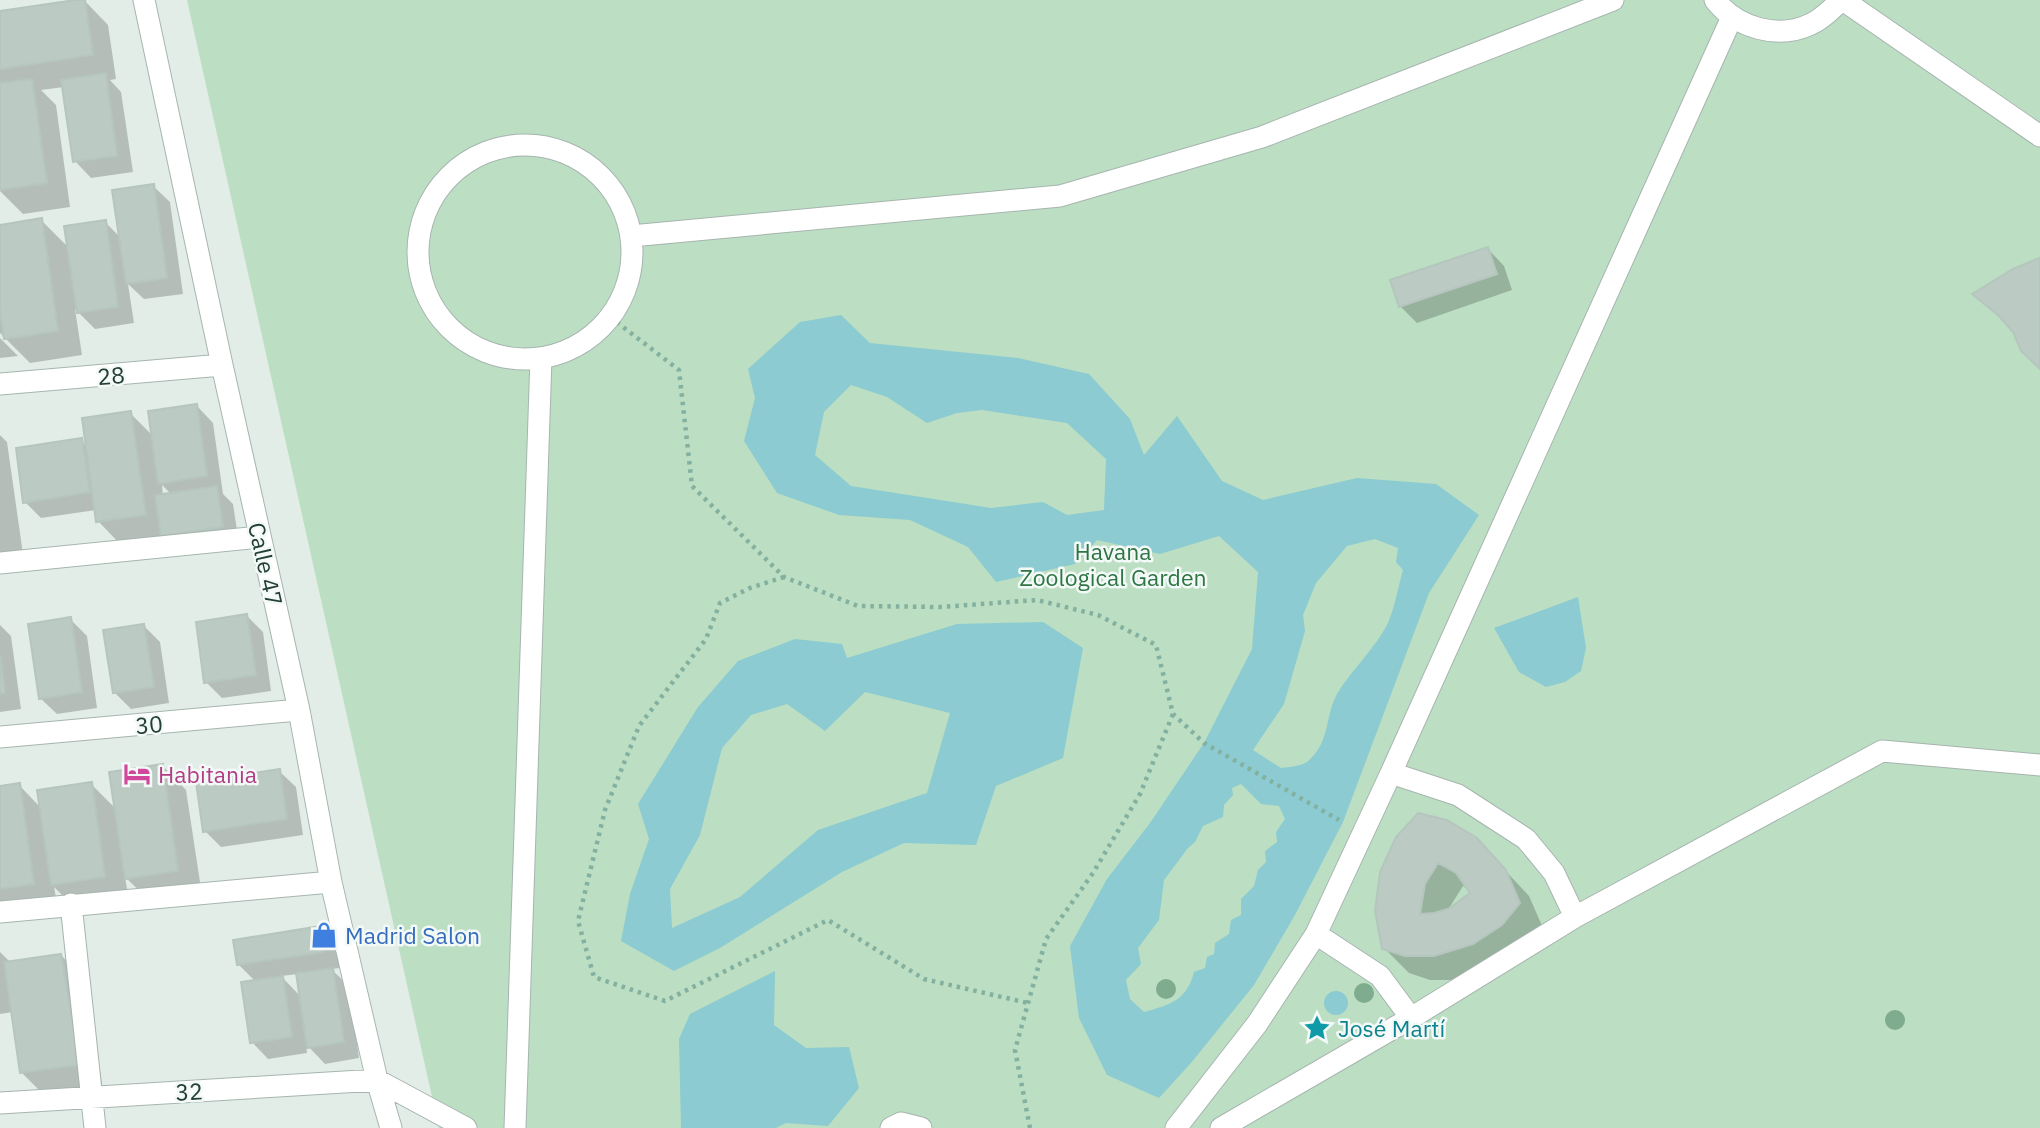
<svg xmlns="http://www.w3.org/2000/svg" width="2040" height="1128" font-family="'IBM Plex Sans',sans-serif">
<rect width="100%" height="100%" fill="#e3ede8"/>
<!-- green -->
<path fill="#bcdec3" d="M187,0H2040V1128H439Z"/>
<!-- water -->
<path fill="#8bcbd1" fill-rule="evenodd" d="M841,315L870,343L1018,358L1089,374L1130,419L1144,455L1177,416L1222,481L1263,500L1357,478L1436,484L1479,515L1429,593L1343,822L1295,915L1254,985L1191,1063L1159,1098L1107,1075L1079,1018L1070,946L1107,879L1150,823L1204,743L1252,649L1258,572L1219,536L1160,554L1097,540L1075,564L996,582L968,547L910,520L839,515L777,493L744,441L755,398L748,369L800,322ZM851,385L887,397L927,423L957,413L982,410L1067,423L1106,459L1104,510L1067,515L1043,502L991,508L851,486L815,455L824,412ZM1375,539L1398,548L1396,562L1403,570C1398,587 1395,607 1388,623C1375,649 1352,669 1337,694C1324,718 1331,742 1307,762C1301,766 1289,767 1281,768L1253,750L1284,704L1305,631L1303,615L1316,583L1347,546ZM1241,784L1261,804L1279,806L1285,819L1276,832L1277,842L1265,851L1266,862L1258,870L1254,886L1241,899V915L1231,920L1229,934L1215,943L1214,954L1207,957L1205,968L1194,972C1187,1000 1170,1005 1144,1012L1130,999L1126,980L1141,964L1138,948L1159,920L1164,880L1188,848L1195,842L1203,826L1223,817L1224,805L1233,795L1232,788Z
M1578,597L1586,648L1581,671L1565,682L1546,687L1519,672L1494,628Z
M1043,622L1083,648L1063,758L996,786L976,845L904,843L842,872L720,948L674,971L621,941L630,894L649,839L638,804L698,707L738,661L795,639L842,644L847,658L957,624ZM865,692L950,713L927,793L818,830L740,897L672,928L670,889L700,835L722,748L751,715L787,704L825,731Z
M775,971L774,1025L806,1048L849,1047L859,1088L828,1126L786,1123L776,1128H681L679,1039L690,1014Z
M1324 1003a12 12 0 1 1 24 0a12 12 0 1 1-24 0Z"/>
<!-- shadow -->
<path fill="#0003" fill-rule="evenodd" d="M84,0L108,25L116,79L110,80L121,92L133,172L91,178L75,161L64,87L41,90L56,105L70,207L23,214L0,191V13Z
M153,186L170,202L183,294L144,299L128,284L134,323L95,329L75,309L82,355L30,363L0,333V226L41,220L69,248L105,222L120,237Z
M1488,249L1504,266L1512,290L1417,323L1400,306Z
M2014,270L2040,369L2015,332L1975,294Z
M0,338L18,356L0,358Z
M197,406L213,423L223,494L233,504L239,543L122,546L98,521L96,510L41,518L25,502L81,440L87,447L130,413L153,436ZM162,485L171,494L163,496Z
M0,435L7,442L23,554L0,557Z
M247,616L263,632L271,691L222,698L206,682Z
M70,619L87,636L97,708L57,714L40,698Z
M0,625L11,636L21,709L0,712Z
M144,626L160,642L169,703L131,709L114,692Z
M162,765L186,790L202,895L151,902L125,877L129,901L76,909L54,887L58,908L0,916V788L19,785L41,808L91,784L117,810Z
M279,771L296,787L303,835L221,847L205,831Z
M1398,838L1476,839L1529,896L1543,928L1459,980H1430L1409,973L1384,948ZM1463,886L1473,893L1446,913Z
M320,928L336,945L340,968L331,969L349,986L359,1058L325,1064L306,1044L307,1053L268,1059L252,1042L256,982L238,964ZM298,974L301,997L281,976Z
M0,952L11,963L61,955L85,980L103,1089L46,1097L22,1073L13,1012L0,1014Z"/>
<!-- building -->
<path fill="#bbcac3" stroke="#b5c6be" stroke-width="2" fill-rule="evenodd" d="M75,0H85L93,55L0,69V11Z
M106,73L117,156L73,162L61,80Z
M32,79L47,183L0,190V83Z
M154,184L167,278L126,284L112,190Z
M42,218L58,331L4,339L0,311V225Z
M106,220L118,307L77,313L64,226Z
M1488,247L1497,274L1399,307L1390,280Z
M2039,258H2040V369L2021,351L2013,332L1998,315L1972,294L2013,269Z
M197,404L207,476L158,484L148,411Z
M131,411L146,515L96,522L82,418Z
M82,438L90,492L23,503L16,448Z
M217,486L223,527L161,536L155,495Z
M247,614L256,675L204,683L196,622Z
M71,617L82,692L39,699L28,624Z
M144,624L154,687L113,693L103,630Z
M0,655L5,693L0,694Z
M163,764L178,871L125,879L109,772Z
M280,769L287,819L203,832L196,782Z
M92,782L105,877L51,885L37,790Z
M20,783L34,884L0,889V786Z
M1418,813L1447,820L1477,838L1506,870L1520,903L1502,925L1473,944L1434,956H1405L1382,949L1375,911L1380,872L1396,837ZM1438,863L1456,873L1470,893L1448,909L1434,913L1420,914L1425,884Z
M321,926L325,952L237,965L233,940Z
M61,954L80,1065L20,1073L4,962Z
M333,968L344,1042L307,1048L296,973Z
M283,976L292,1037L250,1043L241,982Z"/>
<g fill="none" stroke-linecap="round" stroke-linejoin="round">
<!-- minor casing -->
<g stroke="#a6b5af" stroke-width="23">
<path id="minor" d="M144,0L222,365L299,710L331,882L377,1080L391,1128
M1715,0C1737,28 1778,40 1811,24C1822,19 1832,9 1841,0
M1843,0L2040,136
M418 252a107 107 0 1 1 214 0a107 107 0 1 1-214 0Z
M631,236L1060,196L1262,137L1613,0
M0,384L222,365
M0,563L260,537
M0,737L299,710
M1391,773L1458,795L1526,839L1554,873L1575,917
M71,904L95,1128
M0,912L331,882
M1316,934L1380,976L1411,1018
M0,1103L377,1080L466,1128
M515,1128L541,358
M891,1128L901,1123L921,1128
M1176,1128L1257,1024L1316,934L1391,773L1732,17
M1221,1128L1411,1018L1575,917L1882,751L2040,765"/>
</g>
<!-- path -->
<path stroke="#83b09f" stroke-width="4.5" stroke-dasharray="3.5 5" stroke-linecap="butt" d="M610,317L679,370L692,486L784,577L858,606L940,607L1037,600L1098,615L1156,645L1173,714L1204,743L1339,820
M784,577L750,588L720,603L706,639L639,726L605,810L578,921L594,977L665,1001L828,920L924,979L1028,1003
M1030,1128L1015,1050L1046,939L1093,873L1140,794L1173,714"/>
<!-- minor -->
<use href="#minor" stroke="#fff" stroke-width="21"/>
</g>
<!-- trees -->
<g fill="#7fab8e">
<circle cx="1166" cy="989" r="10"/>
<circle cx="1364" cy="993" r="10"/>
<circle cx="1895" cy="1020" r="10"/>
</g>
<!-- icons -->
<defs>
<g id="hotel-bare" transform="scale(2.1)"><path d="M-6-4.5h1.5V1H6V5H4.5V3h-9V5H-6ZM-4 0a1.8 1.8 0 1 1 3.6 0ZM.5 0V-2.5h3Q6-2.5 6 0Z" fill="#d1479c" stroke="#f3f9f6" stroke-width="2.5" paint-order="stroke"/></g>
<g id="shop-bare" transform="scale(2.1)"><path d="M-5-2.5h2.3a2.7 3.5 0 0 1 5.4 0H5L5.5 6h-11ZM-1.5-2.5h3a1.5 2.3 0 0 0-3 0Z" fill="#3f7fe0" stroke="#f3f9f6" stroke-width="2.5" paint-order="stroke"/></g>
<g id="sight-bare" transform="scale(2.1)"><path d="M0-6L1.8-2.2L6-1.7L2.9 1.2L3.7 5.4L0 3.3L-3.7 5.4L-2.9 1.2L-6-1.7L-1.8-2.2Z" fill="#0f9aa8" stroke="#f3f9f6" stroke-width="2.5" paint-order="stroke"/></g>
</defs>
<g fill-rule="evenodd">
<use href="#hotel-bare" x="137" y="774"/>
<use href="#shop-bare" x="324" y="935"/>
<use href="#sight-bare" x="1317" y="1028"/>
</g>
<g text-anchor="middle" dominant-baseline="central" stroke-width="5" stroke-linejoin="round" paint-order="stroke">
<!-- street labels -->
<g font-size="23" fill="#233e35" stroke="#f3f9f6">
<text transform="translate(111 375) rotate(-5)">28</text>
<text transform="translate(266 564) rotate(77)">Calle 47</text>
<text transform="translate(149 724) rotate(-5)">30</text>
<text transform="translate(189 1091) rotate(-3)">32</text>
</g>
<!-- park labels -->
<g font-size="23" fill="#2d7544" stroke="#f3f9f6">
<text x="1113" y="551">Havana<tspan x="1113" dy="26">Zoological Garden</tspan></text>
</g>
<!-- hotel labels -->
<g font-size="23" fill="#b23c85" stroke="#f3f9f6" text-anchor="start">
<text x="158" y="774">Habitania</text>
</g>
<!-- shop labels -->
<g font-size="23" fill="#366cbe" stroke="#f3f9f6" text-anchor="start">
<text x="345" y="935">Madrid Salon</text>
</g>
<!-- culture labels -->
<g font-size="23" fill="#0d838f" stroke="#f3f9f6" text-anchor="start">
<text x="1338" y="1028">José Martí</text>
</g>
</g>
</svg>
